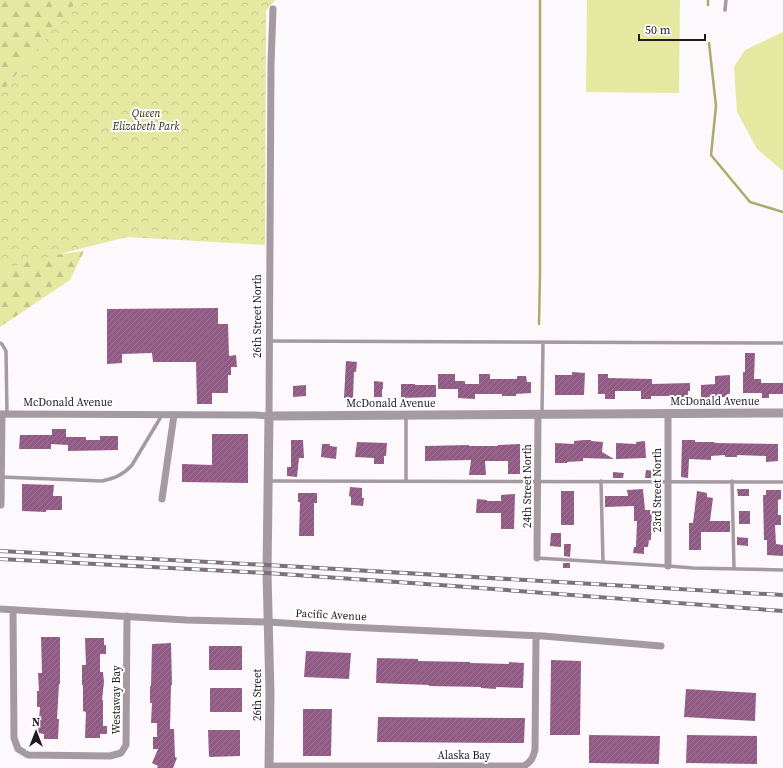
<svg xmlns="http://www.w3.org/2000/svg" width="783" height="768" font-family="'Source Serif 4',serif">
<defs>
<pattern id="forest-firs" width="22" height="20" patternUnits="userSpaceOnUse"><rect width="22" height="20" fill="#e4e8a1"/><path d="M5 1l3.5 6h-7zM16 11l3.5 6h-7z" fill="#c3c68a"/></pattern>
<pattern id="park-crowns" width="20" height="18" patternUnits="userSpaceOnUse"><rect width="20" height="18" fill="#e4e8a1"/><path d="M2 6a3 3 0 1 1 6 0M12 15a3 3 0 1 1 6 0" fill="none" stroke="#c3c68a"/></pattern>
<pattern id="building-hatch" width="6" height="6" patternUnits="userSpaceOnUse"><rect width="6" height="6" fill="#915a84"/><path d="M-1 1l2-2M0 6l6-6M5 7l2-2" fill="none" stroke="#9e7795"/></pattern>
</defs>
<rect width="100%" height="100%" fill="#fdf8fc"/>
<!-- grass -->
<path fill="#e4e8a1" d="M587,0H680L679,93L586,92Z
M783,32V171L757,149L737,112L734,67L745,50Z"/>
<!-- forest -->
<path fill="url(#forest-firs)" d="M0,0H182L0,163Z
M84,251L70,280L0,327V262Z"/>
<!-- park -->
<path fill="url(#park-crowns)" d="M73,0H275L266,11L265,245L127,237L0,269V94L73,6Z"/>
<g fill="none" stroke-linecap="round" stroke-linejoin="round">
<!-- stream -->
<path stroke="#aaad67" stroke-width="2.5" d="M708,0V5
M709,43L716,106L711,155L750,202L783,212
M539,324L540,273V0"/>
</g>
<!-- building -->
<path fill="url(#building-hatch)" d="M218,308V324H228L229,356L236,355L237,367H231V375H228V393H212V404H197L196,362H153L152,353L122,354V363L107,364V309Z
M745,353H755L754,379H761V383H783V394H769V398H762V393H743V372H745Z
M346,361L357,362L356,372H354L353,398H344Z
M572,372L585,373L584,395H555V375H572Z
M438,374H455V381H465V384H479V374H490V379H517V376H526L527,382H531V393L516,394V396H502V394H475V399L458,398V389H438Z
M598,374H608V378L652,379V384L690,383V391H688V398H681V396H651V399H641V391H615V399H605V394H598Z
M730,375V394H727V397H714V398H701V385L715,384V376Z
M374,381L383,382V389H382V397H374Z
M401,384H415V385H436V397L401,398Z
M306,385V396L293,397V386Z
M52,429H66V437H86V440H100V436H118V450L68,451V445L51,444V449H19L20,435H52Z
M212,434H248V483L182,482V464L212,465Z
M291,440H303L304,458H299L297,477L287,476V467H291Z
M584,440H591V441L603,442L602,452L614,459L583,458V461L567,462V463H555V443L574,444V441Z
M682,440H695V442H715L714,443L778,444V461L766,462V456L737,455V457H725V455L711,456V460L689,459L688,478L681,477Z
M645,441L646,458L616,459V443L636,444V442Z
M357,442L387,443L386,456H384V464H374V458L355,457Z
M322,444H330V446L337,447L336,459L321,457Z
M520,444V474H508V461H485L486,475H469L471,460L425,461V446L469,445V446H498V445Z
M646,470L656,471L655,478H645Z
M613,472L624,473L623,478H613Z
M22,484L54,485L53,496H62V510H46V512L22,511Z
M350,487L362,488V498H364L363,506L351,505V497L349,496Z
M643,489L645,510H652L651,540H649L648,547H644V554L633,553L634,547H636L637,521H634V506L605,507V496H628L627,490Z
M737,489H749V496H738Z
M766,490H781V499L778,500V515H781V525H775L776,544L783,545V556L767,555V540H764L763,495H766Z
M561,491H574V525H561Z
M697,491L707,493V497L713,498L710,521H730V532H701V550H689V523H693Z
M298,493H317V503H314V536H299L300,502H298Z
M515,494L514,529H501V513H476L477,499L487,500V501H501V495Z
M739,511H750V524H739Z
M551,533H561V547L550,546Z
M737,537L748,538V546L737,545Z
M564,544H571L570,557L564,556Z
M563,563H570V568H563Z
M41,637H60V684H59L57,719H59L58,739H44V734L38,733L40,707H37V691H39L38,673H42Z
M85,638H104V645H106V654H100V672H103L104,682L102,700H103V726H107V734H100V738H85L86,712L83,711V685H82V665H86Z
M171,643L172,685H171L170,729H174L175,757L177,758L173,768H157L158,766L152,763L158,749H153V737H157V723H151L152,703H150V686H151L152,644Z
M209,646H242V670H209Z
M306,651L351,653L349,679L304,677Z
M377,658L418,659V661L470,662V663L509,664V662L524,663L523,688L496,687V689L481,688V687L429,686V685L376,683Z
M551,660L581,661L580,735H550Z
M210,688H242V712H210Z
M686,689L756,693L755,721L684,717Z
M303,709H332L331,756H303Z
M378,717L525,718L524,743L377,742Z
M208,730H240V756L209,757Z
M589,735L660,736L659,764L589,763Z
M687,735L757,736V764L686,763Z"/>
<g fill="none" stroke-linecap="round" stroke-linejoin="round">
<!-- service -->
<path stroke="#a69aa2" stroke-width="3.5" d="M725,10L726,0
M270,341L783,343
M0,343L2,344L6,351L7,414
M542,413L543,342
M406,416V481
M1,477L102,481C115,478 123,475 132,465L162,415
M269,481L783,482
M601,481L603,562
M732,481L734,569
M537,558L668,566L693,568L783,570"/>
<!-- minor -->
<path stroke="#a69aa2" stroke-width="7" d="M0,414L255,415L269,416L271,64L273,9
M162,499L174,415
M1,505L2,414
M537,558L538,414
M668,566V414
M0,609L186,620L268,622L347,627L543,636L661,646
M13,610L14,738L18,749L28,755L110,756L121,753L126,745L127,616
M269,766H524C531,762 533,758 535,750L536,636"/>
<!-- tertiary -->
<path stroke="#a69aa2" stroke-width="9" d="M269,768L270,693L267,573L269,416L783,413"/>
<!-- rail casing -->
<g stroke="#7a7278" stroke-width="4">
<path id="rail" d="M0,551L267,565L783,595
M0,559L267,573L440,585L783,611"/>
</g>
<!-- rail -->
<use href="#rail" stroke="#fff" stroke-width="2.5" stroke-dasharray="8" stroke-linecap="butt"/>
</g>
<g text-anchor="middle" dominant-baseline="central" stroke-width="4" stroke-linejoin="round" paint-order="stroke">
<!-- park labels -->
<g font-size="11" font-style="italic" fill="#2c2d0d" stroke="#fff">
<text x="146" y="113">Queen<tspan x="146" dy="13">Elizabeth Park</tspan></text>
</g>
<!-- street labels -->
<g font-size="11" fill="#221920" stroke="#fff">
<text transform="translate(257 316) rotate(-90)">26th Street North</text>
<text x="715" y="401">McDonald Avenue</text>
<text x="68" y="402">McDonald Avenue</text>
<text x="391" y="403">McDonald Avenue</text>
<text transform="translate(527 486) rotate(-90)">24th Street North</text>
<text transform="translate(657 490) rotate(-90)">23rd Street North</text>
<text transform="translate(331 615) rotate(3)">Pacific Avenue</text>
<text transform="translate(257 695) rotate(-90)">26th Street</text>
<text transform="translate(116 700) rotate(-90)">Westaway Bay</text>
<text x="464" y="755">Alaska Bay</text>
</g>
</g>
<!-- north arrow -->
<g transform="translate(36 732)" stroke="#ffffff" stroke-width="3" paint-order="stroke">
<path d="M0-3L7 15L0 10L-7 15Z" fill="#221920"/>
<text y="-6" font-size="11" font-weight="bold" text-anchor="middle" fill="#221920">N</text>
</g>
<!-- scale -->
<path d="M639 34v6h66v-6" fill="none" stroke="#221920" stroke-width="2"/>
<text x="645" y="34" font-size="12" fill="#221920" stroke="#ffffff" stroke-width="3" paint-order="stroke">50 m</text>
</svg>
